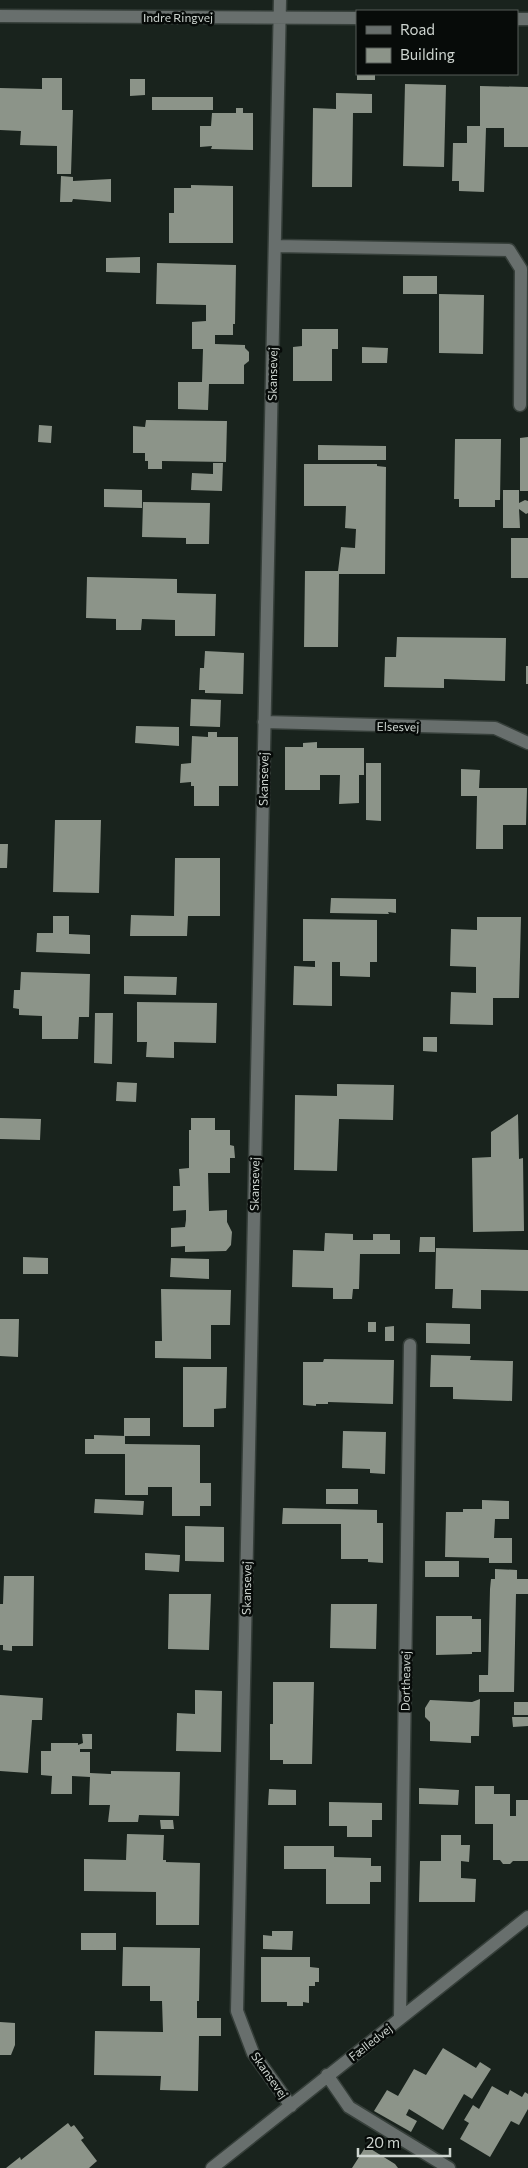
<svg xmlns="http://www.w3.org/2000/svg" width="528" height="2168" font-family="Commissioner,sans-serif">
<rect width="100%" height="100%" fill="#19231d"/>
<!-- building -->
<path fill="#8c9489" d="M357,74H375V80H357Z
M42,78H62V110H73L71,174H57V146L20,145L21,131L0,130V88L42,89Z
M130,79H145V95L130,96Z
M405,84L446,85L444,167L403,166Z
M480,86L528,87V147H504V128H486L484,192L459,191V181H452L453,143H467V126H480Z
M336,93L372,94V113H353L352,187H312L313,108L336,109Z
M152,97H213V110H152Z
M236,108H243V113H253V150L211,149L212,146L200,147V126H211L212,113H236Z
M61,176L73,177V181L111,179V202L73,199L72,202H60Z
M191,185L233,186V243H169V213H174V188H191Z
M140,257V273L106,272V258Z
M157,263L236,265L235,324H233V335H215V344L245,345V348L249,352V361L244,365V384H209L208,410L178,409V382H202L203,349H192V322L206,321V305L156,304Z
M403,276H437V294H403Z
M439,294L484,295L483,354L439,353Z
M302,329H338V349H332V381H293V347L302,346Z
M362,347L388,348L387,363H362Z
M146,420L227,421L226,462L162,461V469H148V461H145V453H133V426L145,427Z
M39,425L52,426L51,443L38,442Z
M528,437V491H520V438Z
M455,439H501L500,500H495V507H459V499H454Z
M318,445L386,446V460H318Z
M213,463H223L222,491L191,490L192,473L213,474Z
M304,464H377V466L386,467L385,574H339L338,647H304L305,571H338L341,547L355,548L356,529L345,528L346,506H304Z
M104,489L142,490V508L104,507Z
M503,490H519V503L525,500L528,501V513L526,514L519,509L520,528H503Z
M143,502L210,503L209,544H186V538L142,537Z
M511,538H528V578H511Z
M87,577L177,579V593L216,594L215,636H175V620L142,619L141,630H116V619L86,618Z
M397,637L506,638L505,681L444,679V688L384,687L385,657H396Z
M205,651L244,653L243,694L205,693V690H199L200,668H204Z
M526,666H528V684H526Z
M191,699L221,700L220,727L190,726Z
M136,726L179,727V746L135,743Z
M208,732H217V737H238V786H219V806H194V786H191V782L180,783L181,764L191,763L192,736L208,737Z
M317,742V748H364V775H359V803L339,804L340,775H320V790H285V747H303V743Z
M366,763H381V821L366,820Z
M461,769L480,770L479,788H527L526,825H503V849H476L477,796H461Z
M55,820H101L99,893L53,892Z
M0,844H8L7,868H0Z
M175,858H220V916H188L187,936H130L131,915L174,916Z
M331,898L396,899V913L388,912L389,914L330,913Z
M53,916H69V934L90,935V954L36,952L37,933H53Z
M477,917H521L519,998H493V1025L450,1024L451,992L476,993V967L450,966L451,929L477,930Z
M303,919L377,920V962H370V977L340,976V962H332V1006L293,1005L294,966L315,967V961H303Z
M21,972L90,974L89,1017H79L78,1039H42V1016L19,1015V1009L13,1008L14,990H20Z
M124,976L177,977L176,995L124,994Z
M137,1002L217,1003L216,1043L174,1042V1058L146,1057L147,1042H137Z
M95,1013H113L112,1064L94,1063Z
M423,1037H437V1052L423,1051Z
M117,1082L137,1083L136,1102L116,1101Z
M337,1084L394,1085L393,1120L339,1119L337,1171L294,1170L295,1095L337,1096Z
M518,1114L519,1159L523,1158L524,1231L473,1232L472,1158L491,1157V1132Z
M0,1118L41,1119L40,1140L0,1139Z
M191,1118H215V1130H230V1145L234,1146L235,1158H230V1173H208L209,1211L227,1210V1222L232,1232L231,1245L226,1251L185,1252V1246L171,1247V1228L185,1227L186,1220V1210L173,1211V1186H180L179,1169L189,1168V1130H191Z
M325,1233L353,1234V1240H373V1234H390V1240H400V1254H360L359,1289H353L352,1299H333V1288L292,1287L293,1250L324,1251Z
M420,1237H435V1252H419Z
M436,1248L528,1250V1291L481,1290V1309L452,1308L453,1289H435Z
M23,1257L48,1258V1274H23Z
M171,1258L209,1259V1279L170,1277Z
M161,1289L231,1290L230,1325H211V1359L155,1358V1341H162Z
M0,1319H19L18,1357L0,1356Z
M368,1322H376V1332H368Z
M426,1323L470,1324V1344L426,1343Z
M394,1326V1341H385V1327Z
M431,1355L471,1356L470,1360L513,1361L512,1401L453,1399V1387H430Z
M324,1359L394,1360L393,1404L328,1402V1404H316V1406L303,1405V1362H323Z
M183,1367H227L226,1408L214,1409V1427H183Z
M124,1418H150V1436H124Z
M343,1431L386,1432L385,1474L370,1473V1469L342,1468Z
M94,1435L125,1436V1444L200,1445V1483H211V1506H200V1516H172V1487H148V1495H125V1454H85V1439H94Z
M326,1489H358V1504H326Z
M95,1499L144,1501L143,1515L94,1513Z
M482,1500L509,1501V1519H495L494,1538H512V1563H489V1558L445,1557L446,1512H463V1509H482Z
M283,1508L377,1510V1523H383V1563L368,1562V1559H341V1524H282Z
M185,1526L224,1527V1562L185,1561Z
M145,1553L180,1555L179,1572L145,1570Z
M425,1561H459V1577H425Z
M495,1569L517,1570V1579H528V1594H516L514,1692H479V1675H488L490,1589L491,1579H495Z
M4,1576H34L33,1646H12V1651L3,1650V1645H0V1604H3Z
M169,1594H211L209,1650L168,1649Z
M331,1604H377L376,1649L330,1648Z
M436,1616H472V1619H481V1652H472V1654L436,1655Z
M273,1682H314L312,1764H283V1760H270V1724H273Z
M195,1690L222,1691L221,1752L176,1751L177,1713L195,1714Z
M0,1695L43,1698L42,1720H32L28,1773L0,1771Z
M480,1699L479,1736H471V1743L430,1741V1722L425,1717V1708L430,1700L472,1702Z
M514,1702H528V1715H514Z
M512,1717H528V1726L513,1727Z
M82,1734H92V1749H80V1752H90V1773L111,1774V1771L180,1772L179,1816L139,1815L138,1822H108L110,1805H89L90,1777L72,1776V1794H51L52,1776L41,1775V1751H51V1743H78V1745L83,1743Z
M475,1786H494V1794H510V1816H516V1800H528V1861H513L510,1864H503L500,1860H493V1824H475Z
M419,1788L459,1790L458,1805L419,1804Z
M269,1789L296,1790V1805H268Z
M329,1802L382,1803V1820H372V1837H347V1826H329Z
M160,1820H173L174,1829H161Z
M127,1834L164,1835L163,1860H166V1862L200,1863L199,1925H156V1892L84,1891V1859L126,1860Z
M441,1835H461V1845H470L469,1862L461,1861V1878L476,1879L475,1902H419L420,1861H441Z
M284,1846H334V1857L371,1858V1866H381V1882H370V1904H326V1869H284Z
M272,1931H293L292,1950L263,1949V1935L272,1936Z
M81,1933H116V1950H81Z
M123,1947L200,1948L199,2001H197V2018H221V2036H199L198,2091L160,2090L161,2076L94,2075L95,2031L163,2032L162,2001H150V1986H122Z
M261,1957H310V1967L319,1968V1982H315V1986H309V2003L303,2002V2006H287V2002H261Z
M0,2022L15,2023V2045L11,2055H0Z
M443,2048L476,2068L480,2062L491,2069L472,2099L464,2094L443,2130L409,2109L406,2115L417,2121L411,2132L374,2111L387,2090L398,2096L414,2069L426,2075Z
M492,2086L508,2095L510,2090L522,2097L525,2092L528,2094V2109L519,2125L511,2121L490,2157L460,2139L469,2123L464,2120L473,2105L479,2109Z
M68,2123L71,2127L74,2125L84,2138L81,2140L97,2161L89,2168H6L20,2157L21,2160Z
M366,2146L395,2164L398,2168H352Z"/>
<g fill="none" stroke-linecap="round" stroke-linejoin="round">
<!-- minor casing -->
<g stroke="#363f3a" stroke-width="15">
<path id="minor" d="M280,0L237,2011L253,2053L291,2106
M0,16L357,18
M517,19H528
M275,246L509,250L521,269L520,405
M264,722L495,728L528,743
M400,2017L410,1345
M327,2075L349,2107L449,2168
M212,2168L528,1917"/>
</g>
<!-- minor -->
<use href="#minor" stroke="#686f6d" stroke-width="12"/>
</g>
<g text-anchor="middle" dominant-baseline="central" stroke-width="5" stroke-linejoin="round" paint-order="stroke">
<!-- street labels -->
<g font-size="12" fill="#ced5d0" stroke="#070b09">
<text x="178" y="17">Indre Ringvej</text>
<text transform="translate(272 374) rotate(-89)">Skansevej</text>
<text transform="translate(398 726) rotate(1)">Elsesvej</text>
<text transform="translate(263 779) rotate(-89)">Skansevej</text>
<text transform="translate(254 1184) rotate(-89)">Skansevej</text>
<text transform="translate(246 1588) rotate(-89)">Skansevej</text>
<text transform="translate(405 1681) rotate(-89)">Dortheavej</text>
<text transform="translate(370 2042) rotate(-38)">Fælledvej</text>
<text transform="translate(270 2075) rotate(55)">Skansevej</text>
</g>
</g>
<!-- legend -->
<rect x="356" y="10" width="162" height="65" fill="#070b09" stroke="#575c59"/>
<rect x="366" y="26" width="25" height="8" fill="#686f6d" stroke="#575c59"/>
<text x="400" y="35" font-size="15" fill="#ced5d0">Road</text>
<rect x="366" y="48" width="25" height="15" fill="#8c9489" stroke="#575c59"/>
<text x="400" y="60" font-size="15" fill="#ced5d0">Building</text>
<!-- scale -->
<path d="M358 2148v8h92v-8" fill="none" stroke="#ced5d0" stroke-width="2.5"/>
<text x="366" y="2148" font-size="15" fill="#ced5d0" stroke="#070b09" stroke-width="4" paint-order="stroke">20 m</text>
</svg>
